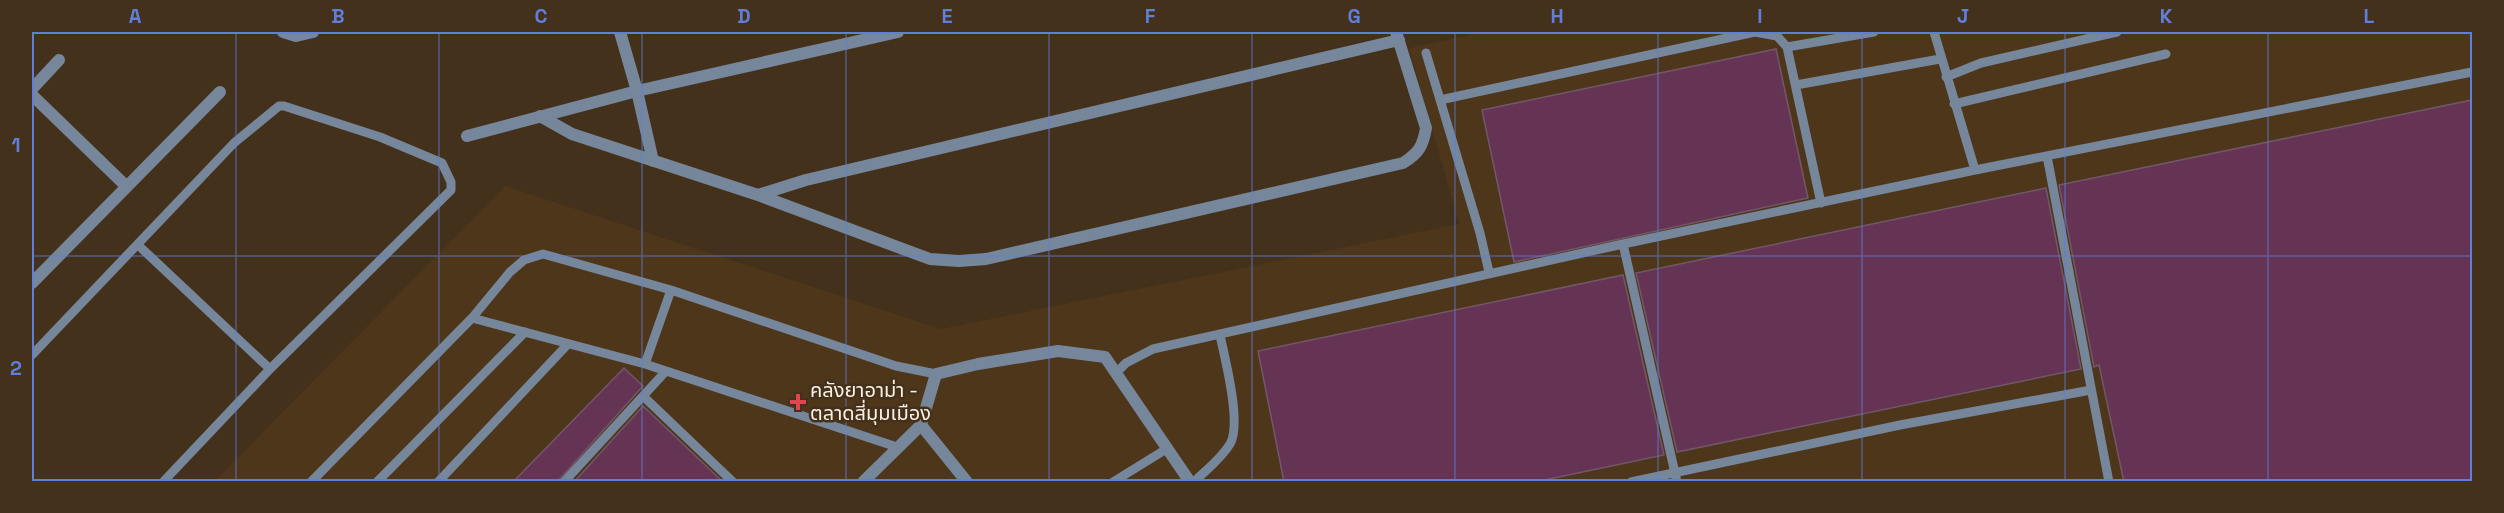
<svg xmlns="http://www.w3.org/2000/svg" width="2504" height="513" font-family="'Space Grotesk','Noto Sans Thai',sans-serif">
<rect width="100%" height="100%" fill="#44311b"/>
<!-- built -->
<path fill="#4d361a" d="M1484,32H2472V481L214,482L505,186L941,329L1459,224L1409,48Z"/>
<!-- building -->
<path fill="#653455" stroke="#725768" stroke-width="1.5" d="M1776,49L1808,198L1514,262L1482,110Z
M2472,100V482H2124L2099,365L2094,367L2059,185Z
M2046,188L2081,369L1677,452L1636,273Z
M1623,275L1664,455L1535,482H1284L1258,351Z
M624,368L643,386L557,482H513Z
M643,406L723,482H574Z"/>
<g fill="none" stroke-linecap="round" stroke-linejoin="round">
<!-- lane -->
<path stroke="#76869b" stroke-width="9" d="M1934,32L1975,170
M1787,47L1874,32
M1426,53L1480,233L1489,272
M1946,77L1981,63L2117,32
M1796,85L1940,59
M1440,100L1755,32L1777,36L1787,47L1821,203
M1954,104L2166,54
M2047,156L2109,482
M1623,244L1677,482
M138,245L270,369
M472,318L645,364L897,447
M32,355L234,143L279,106H284L380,137L442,163L451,182V190L270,369L163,482
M645,364L671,290
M1116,373L1126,363L1153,349L1623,244L1975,170L2472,72
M643,396L733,482
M311,482L472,318L510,272L524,260L543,254L671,290L896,366L936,374
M377,482L525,332
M438,482L568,344
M564,482L666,371
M1113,482L1168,448
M1194,482C1206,470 1221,459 1230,444C1242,424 1225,359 1220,335
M1631,482L1900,425L2091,390"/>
<!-- street -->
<path stroke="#76869b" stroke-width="12" d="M283,32L296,36L313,32
M620,32L637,91L653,161
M32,89L59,60
M32,95L126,186
M540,116L572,134L758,195L930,259L959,261L986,259L1403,163C1419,153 1423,146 1426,128L1396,32
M467,136L637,91L898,32
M758,195L806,180L1399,40
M32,283L220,92
M921,425L967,482
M863,482L921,425L936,374L978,364L1058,351L1105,357L1190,482"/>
</g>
<!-- grid -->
<path fill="none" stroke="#607fdb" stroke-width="1.5" stroke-opacity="0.55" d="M236,32V482M439,32V482M642,32V482M846,32V482M1049,32V482M1252,32V482M1455,32V482M1658,32V482M1862,32V482M2065,32V482M2268,32V482M32,256H2472"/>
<!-- markers -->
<path fill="#e0444e" stroke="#44311b" stroke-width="2" d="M795 393h6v6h6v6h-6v6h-6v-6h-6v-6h6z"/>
<g text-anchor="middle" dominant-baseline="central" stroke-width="5" stroke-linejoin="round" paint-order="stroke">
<!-- poi labels -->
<g font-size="20" fill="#fcf0e3" stroke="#44311b" text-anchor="start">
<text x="810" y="390">คลังยาอาม่า -<tspan x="810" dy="23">ตลาดสี่มุมเมือง</tspan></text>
</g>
</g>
<!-- border -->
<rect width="2504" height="513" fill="none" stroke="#44311b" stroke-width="66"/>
<rect x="33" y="33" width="2438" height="447" fill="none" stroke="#607fdb" stroke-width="2"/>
<g font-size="20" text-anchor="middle" font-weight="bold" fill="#607fdb">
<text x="135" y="23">A</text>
<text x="338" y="23">B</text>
<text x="541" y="23">C</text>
<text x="744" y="23">D</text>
<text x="947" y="23">E</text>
<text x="1150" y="23">F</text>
<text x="1354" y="23">G</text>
<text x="1557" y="23">H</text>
<text x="1760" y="23">I</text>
<text x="1963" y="23">J</text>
<text x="2166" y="23">K</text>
<text x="2369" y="23">L</text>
<text x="16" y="152">1</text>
<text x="16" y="375">2</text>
</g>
</svg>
